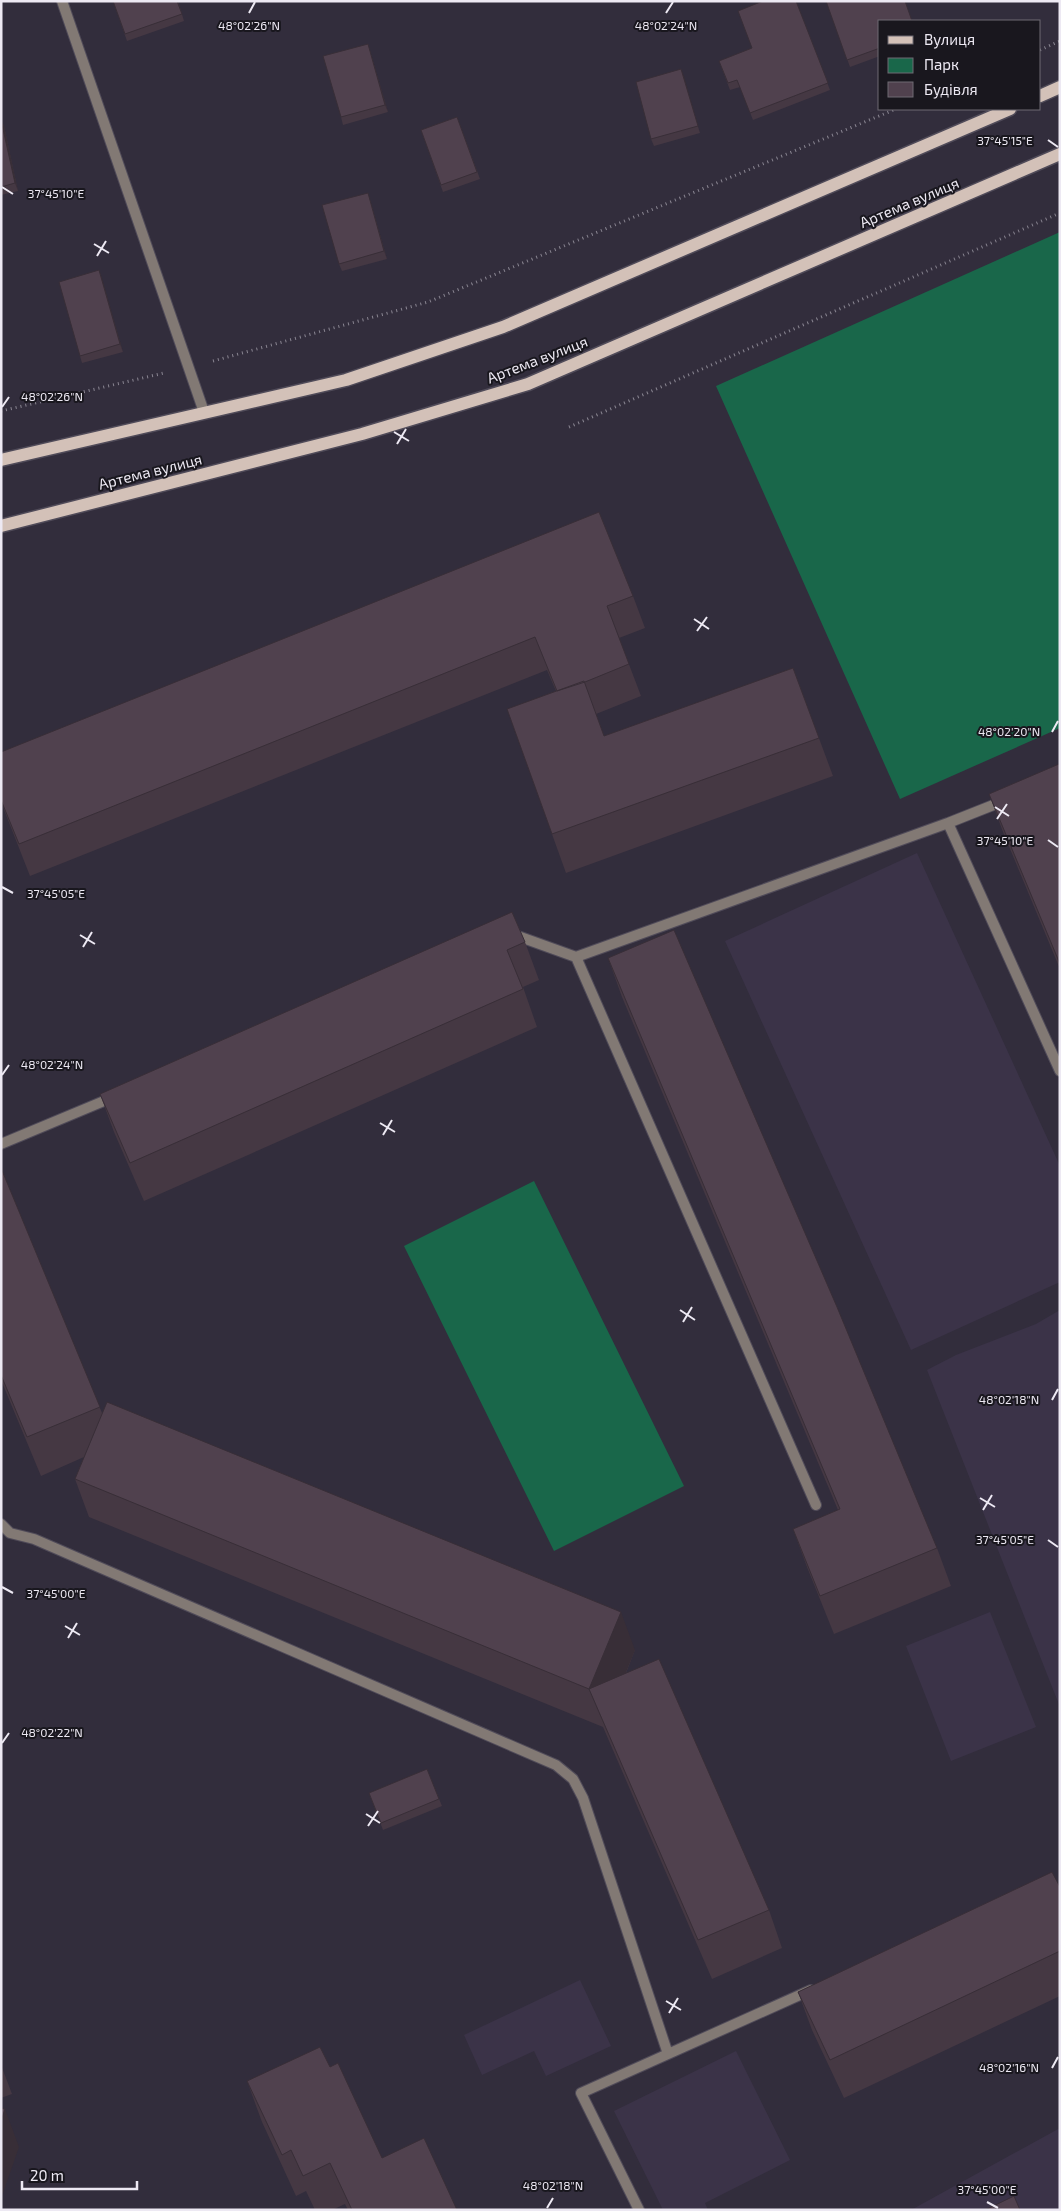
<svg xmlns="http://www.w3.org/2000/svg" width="1061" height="2211" font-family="'Exo 2',sans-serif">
<rect width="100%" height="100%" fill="#322d3c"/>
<!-- built -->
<path fill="#3b3348" d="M917,853L1060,1166V1282L911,1350L725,941Z
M1060,1310V1707L927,1370L956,1355L1036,1324Z
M990,1612L1036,1727L951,1761L906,1646Z
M580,1980L611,2046L546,2076L534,2051L482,2075L464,2035Z
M736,2051L790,2160L705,2203L708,2210H663L614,2111Z
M1060,2128V2210H911Z"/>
<!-- green -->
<path fill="#19674a" d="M1060,232V728L900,799L716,386Z
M534,1181L684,1486L554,1551L404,1246Z"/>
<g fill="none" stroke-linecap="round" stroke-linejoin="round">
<!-- service casing -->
<g stroke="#504b59" stroke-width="12">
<path id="service" d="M62,1L204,412
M948,823L1060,1071
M512,934L576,957L948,823L1006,800
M576,957L816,1505
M1,1144L116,1096
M1,1524L10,1533L34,1539L556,1765L573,1779L583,1798L668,2054L581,2093L639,2210
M668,2054L811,1990"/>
</g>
<!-- primary casing -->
<g stroke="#504b59" stroke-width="15">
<path id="primary" d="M1040,96L1060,87
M1,460L346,380L503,327L1010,109
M1,526L362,434L528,384L1060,154"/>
</g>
<!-- path -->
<path stroke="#8a8692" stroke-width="3" stroke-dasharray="1 4" stroke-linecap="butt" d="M1040,50L1060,41
M213,361L428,302L896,109
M1,411L164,373
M569,427L1060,213"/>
<!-- service -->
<use href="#service" stroke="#827974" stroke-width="10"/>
<!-- primary -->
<use href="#primary" stroke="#d3c1b8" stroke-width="12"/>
</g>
<!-- wall -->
<path fill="#453843" d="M113,1H178L184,21L127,41Z
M796,1L830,90L753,120L740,87L730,90L719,61L752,49Z
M826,1L880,21V56L850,67Z
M370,51L388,112L343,125L341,117Z
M681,69L700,133L654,146L651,139Z
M457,117L480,179L443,192L421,130Z
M1,120L4,126L18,191L1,195Z
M370,200L387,259L342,271L339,264Z
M99,270L123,352L82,363L80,356Z
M633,596L645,628L619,638L641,696L596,714L604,736L793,668L833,776L566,873L507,709L556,691L547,670L30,876L1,802V752Z
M1060,766V969L1003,832L989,794Z
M525,942L539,980L523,987L537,1027L144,1201L114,1132L100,1094Z
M608,958L937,1548L951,1586L834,1634L807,1567L793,1529L838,1510L622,997Z
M1,1168L102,1413L635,1650L626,1673L769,1910L782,1948L712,1979L603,1727L89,1517L75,1479L84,1457L41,1476L1,1380Z
M427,1769L442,1806L383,1830L369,1793Z
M1060,1887V1996L844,2098L812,2030L798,1992Z
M1,2065L12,2094L1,2098Z
M330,2067L382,2158L457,2210H348L345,2204L332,2210H315L306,2191L296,2196L262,2122L247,2081Z"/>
<!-- shaded-wall -->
<path fill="#382e37" d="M368,44L370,51L388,112L385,105Z
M681,69L684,76L700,133L698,126Z
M1,120L4,126L18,191L15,183Z
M368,193L370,200L387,259L384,251Z
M99,270L102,278L123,352L120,344Z
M621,1612L635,1650L605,1724L589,1689Z
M5,2109L19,2147L1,2199V2121Z"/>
<!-- building -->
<path fill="#50414e" stroke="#382e37" d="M113,1H177L182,14L125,34Z
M763,1H796L828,83L750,113L737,80L728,83L719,61L752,48L738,11Z
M826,1H905L912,21H880V48L847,60Z
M368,44L385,105L341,117L323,56Z
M681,69L698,126L651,139L636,82Z
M457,117L477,172L441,185L421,130Z
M1,120L15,183L1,187Z
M368,193L384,251L339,264L322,205Z
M99,270L120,344L80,356L59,282Z
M599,512L633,596L607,606L629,664L585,682L557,691L535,637L19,844L1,800V752Z
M793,668L819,738L552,834L507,709L584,681L604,736Z
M1059,764L1060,766V964L989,794Z
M512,912L525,942L507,950L523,989L130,1163L100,1094Z
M674,930L837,1307L937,1548L820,1596L793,1529L840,1509L608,958Z
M1,1168L100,1407L27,1437L1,1375Z
M107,1402L621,1612L589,1689L75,1479Z
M659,1659L769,1910L698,1940L589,1689Z
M427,1769L439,1799L381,1823L369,1793Z
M1052,1872L1060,1887V1951L830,2060L798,1992Z
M320,2047L330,2067L338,2063L382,2158L424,2138L457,2210H352L330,2163L303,2176L291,2150L282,2155L247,2081Z
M1,2108L5,2109L1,2121Z
M1014,2196L1020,2210H985Z"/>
<!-- ticks -->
<path fill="none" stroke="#ede9f3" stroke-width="2" d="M249,13L255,2M666,13L673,2M1048,140L1058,147M2,187L13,194M94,244L109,253M97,256L106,241M2,407L9,397M394,432L409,441M397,444L406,429M694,619L709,629M697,631L707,617M1052,732L1058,721M995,807L1009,816M997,819L1007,804M1048,840L1058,847M2,887L13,893M80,935L95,944M83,947L92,932M2,1075L9,1065M380,1123L395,1132M383,1135L392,1120M680,1310L695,1320M683,1322L692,1307M1052,1400L1058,1389M980,1498L995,1507M983,1510L992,1495M1048,1540L1058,1547M2,1587L13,1593M65,1626L80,1635M68,1638L77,1623M2,1743L9,1733M366,1814L380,1823M368,1826L378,1811M666,2001L681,2010M669,2013L678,1998M1052,2068L1058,2057M987,2202L998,2208M547,2208L553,2198"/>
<g text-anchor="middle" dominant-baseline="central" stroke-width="4" stroke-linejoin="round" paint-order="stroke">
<!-- street labels -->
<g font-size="15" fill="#ede9f3" stroke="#19171e">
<text transform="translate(909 202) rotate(-23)">Артема вулиця</text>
<text transform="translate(537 359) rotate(-21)">Артема вулиця</text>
<text transform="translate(150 471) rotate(-14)">Артема вулиця</text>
</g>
</g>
<g font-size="12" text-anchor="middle" fill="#ede9f3" stroke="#19171e" stroke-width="4" stroke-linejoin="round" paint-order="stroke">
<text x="249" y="30">48°02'26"N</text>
<text x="666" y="30">48°02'24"N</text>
<text x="1005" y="145">37°45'15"E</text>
<text x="56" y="198">37°45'10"E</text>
<text x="52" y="401">48°02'26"N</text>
<text x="1009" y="736">48°02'20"N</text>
<text x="1005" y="845">37°45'10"E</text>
<text x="56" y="898">37°45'05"E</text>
<text x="52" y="1069">48°02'24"N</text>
<text x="1009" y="1404">48°02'18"N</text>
<text x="1005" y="1544">37°45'05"E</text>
<text x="56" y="1598">37°45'00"E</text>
<text x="52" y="1737">48°02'22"N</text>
<text x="1009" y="2072">48°02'16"N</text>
<text x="553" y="2190">48°02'18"N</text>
<text x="987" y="2194">37°45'00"E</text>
</g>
<!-- border -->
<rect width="1061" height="2211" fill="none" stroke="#ede9f3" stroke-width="5"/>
<!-- legend -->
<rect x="878" y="20" width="162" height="90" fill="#19171e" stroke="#6e6b73"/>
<rect x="888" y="36" width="25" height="8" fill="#d3c1b8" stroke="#6e6b73"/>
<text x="924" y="45" font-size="15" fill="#ede9f3">Вулиця</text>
<rect x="888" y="58" width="25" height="15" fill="#19674a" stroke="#6e6b73"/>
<text x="924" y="70" font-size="15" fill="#ede9f3">Парк</text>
<rect x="888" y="82" width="25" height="15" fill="#50414e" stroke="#6e6b73"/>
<text x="924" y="95" font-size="15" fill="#ede9f3">Будівля</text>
<!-- scale -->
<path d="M22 2181v8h115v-8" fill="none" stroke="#ede9f3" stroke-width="2.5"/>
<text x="30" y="2181" font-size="15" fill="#ede9f3" stroke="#19171e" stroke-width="4" paint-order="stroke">20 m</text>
</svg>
